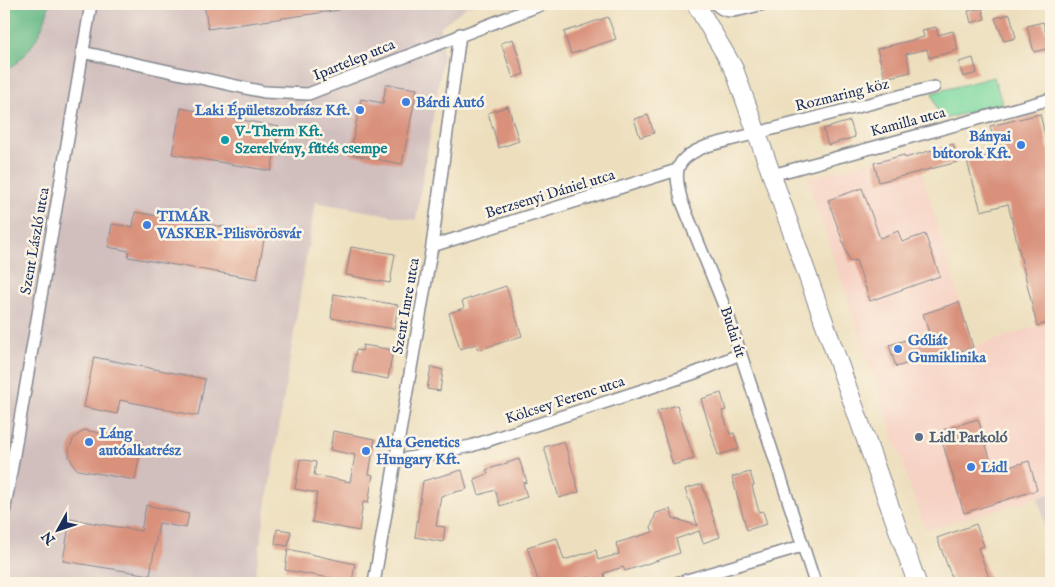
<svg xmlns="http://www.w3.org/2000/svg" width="1055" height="587" font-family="'IM FELL English',serif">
<rect width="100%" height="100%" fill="#fcf5e5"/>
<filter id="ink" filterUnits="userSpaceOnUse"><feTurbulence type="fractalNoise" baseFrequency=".02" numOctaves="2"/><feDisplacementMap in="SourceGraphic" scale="10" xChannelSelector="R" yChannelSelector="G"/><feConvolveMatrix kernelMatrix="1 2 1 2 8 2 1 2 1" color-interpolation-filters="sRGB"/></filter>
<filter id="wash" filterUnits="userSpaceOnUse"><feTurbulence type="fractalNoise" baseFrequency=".0096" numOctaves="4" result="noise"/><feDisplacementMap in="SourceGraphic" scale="20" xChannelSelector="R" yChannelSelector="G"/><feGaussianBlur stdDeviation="1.12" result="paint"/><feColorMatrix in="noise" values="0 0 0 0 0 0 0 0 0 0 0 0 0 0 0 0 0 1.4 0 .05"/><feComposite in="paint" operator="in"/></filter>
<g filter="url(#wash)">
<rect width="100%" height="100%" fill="#eddfbe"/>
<!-- built -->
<path fill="#f6d2c4" d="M915,148L973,347L1048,323L1051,333V494L925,530L807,179Z"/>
<!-- industrial -->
<path fill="#d1bfbe" d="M4,4H477L466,7L440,27L443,57L416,220L315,202L254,583H4Z
M1051,494V548L1038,497Z"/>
<!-- green -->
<path fill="#80daa1" stroke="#4e8480" d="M994,77L1002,103L940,120L932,93Z"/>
<!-- forest -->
<path fill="#68ba87" stroke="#427472" d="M4,4H49C45,28 28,60 4,71Z"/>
<g id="blocks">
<!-- building -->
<path fill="#d9917b" d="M204,4H339V10L208,29Z
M982,8L985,19L971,23L968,11Z
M1010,14L1016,38L1004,41L995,18Z
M608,17L616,39L571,54L564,32Z
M1043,22L1050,48L1034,52L1027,26Z
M936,27L938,35L953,31L958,50L929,58L927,49L906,54L911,72L885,78L877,49L924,37L922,30Z
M513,39L524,74L513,78L501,43Z
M973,58L977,73L963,77L959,62Z
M386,84L417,89L402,164L350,154L361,99L383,103Z
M508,106L519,141L499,148L488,113Z
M181,108L279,127L271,171L172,154Z
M1040,114L1051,160V322L1037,326L1008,204L981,211L967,161L997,153L990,126Z
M648,115L654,133L640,137L634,119Z
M850,121L855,137L828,145L823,129Z
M953,144L958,162L879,182L874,163L904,155L905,158Z
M862,188L880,238L898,231L902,242L925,234L940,276L870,301L856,260L850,262L828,200Z
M135,212L265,234L257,279L128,257L129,251L108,247L112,224L133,227Z
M351,247L395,254L390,283L346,275Z
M506,286L522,336L478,350L476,344L460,349L449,313L464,308L462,301Z
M334,294L398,305L394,329L331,318Z
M959,302L973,347L936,359L935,355L896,367L889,345L929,333L923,314Z
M363,345L393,350L388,379L352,372L356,350L362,351Z
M94,357L205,379L198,416L120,400L117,414L84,407Z
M431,367L443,370L440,391L427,389Z
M721,393L726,410L722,411L730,434L734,433L739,449L718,455L701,399Z
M677,405L694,459L673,465L657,411Z
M978,419L994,471L1029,461L1037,490L964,513L939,431Z
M84,430L142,441L135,480L78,470L75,467L69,457V449L74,438Z
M333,431L375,439L369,474L373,475L368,503L363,502L359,531L312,522L317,493L295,489L300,459L316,462L314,475L350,482L355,455L330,450Z
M564,441L579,492L559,498L544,447Z
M519,459L527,482L523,483L527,497L500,506L495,490L479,495L474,479L488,474L486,470Z
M462,470L467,489L441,496L436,526L445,527L443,542L415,537L423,481Z
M750,472L754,485L752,486L759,512L763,511L767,524L747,530L732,477Z
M702,484L720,537L703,543L699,531L676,539L680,553L625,571L623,567L604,573L605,578L591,582L589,577L570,583H539L527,547L557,538L564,560L596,550L598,560L619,554L616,543L653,532L651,527L656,513L670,509L673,518L698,526L685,489Z
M146,505L189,514L186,528L159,523L150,575L63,561L70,519L141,531Z
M976,524L984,546L978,548L991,583H954L937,538Z
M277,529L291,531L288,546L275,544Z
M288,549L355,564L352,582L285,570Z"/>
</g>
</g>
<g filter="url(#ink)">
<use href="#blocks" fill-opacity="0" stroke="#84878e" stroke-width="1"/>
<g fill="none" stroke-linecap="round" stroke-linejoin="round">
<!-- minor casing -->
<g stroke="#84878e" stroke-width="14">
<path id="minor" d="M716,4C727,18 747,7 763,4
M82,52L264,92L308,94L543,4
M772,175L1051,99
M432,246L677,170
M394,461L471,446L695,373L740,354
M4,513L91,4
M374,583L432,246L460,34
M677,583L802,546
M815,583L729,318L682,202C673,170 674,159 707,146L934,87"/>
</g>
<!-- primary casing -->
<g stroke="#84878e" stroke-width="20">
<path id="primary" d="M696,4L734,69L917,583"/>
</g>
<!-- minor -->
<use href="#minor" stroke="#fff" stroke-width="11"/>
<!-- primary -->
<use href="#primary" stroke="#fff" stroke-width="18"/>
</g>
</g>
<!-- markers -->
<g fill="#3f7fe0" stroke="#fcf5e5" stroke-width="2">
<circle cx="406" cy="102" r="5"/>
<circle cx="360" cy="110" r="5"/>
<circle cx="1021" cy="145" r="5"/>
<circle cx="147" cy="225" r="5"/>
<circle cx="898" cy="349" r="5"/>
<circle cx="89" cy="442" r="5"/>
<circle cx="366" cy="451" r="5"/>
<circle cx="971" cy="467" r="5"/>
</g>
<circle fill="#0f9aa8" stroke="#fcf5e5" stroke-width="2" cx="225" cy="140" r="5"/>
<circle fill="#5c6f8a" stroke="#fcf5e5" stroke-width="2" cx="919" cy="437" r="5"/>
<g text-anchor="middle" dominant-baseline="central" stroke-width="5" stroke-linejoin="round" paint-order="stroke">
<!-- street labels -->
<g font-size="15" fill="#1b2f5e" stroke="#fcf5e5">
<text transform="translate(354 60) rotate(-22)">Ipartelep utca</text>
<text transform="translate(842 95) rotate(-14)">Rozmaring köz</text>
<text transform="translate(908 122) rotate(-15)">Kamilla utca</text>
<text transform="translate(550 194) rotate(-17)">Berzsenyi Dániel utca</text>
<text transform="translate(35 241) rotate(-80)">Szent László utca</text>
<text transform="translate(406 306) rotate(-80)">Szent Imre utca</text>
<text transform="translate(733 332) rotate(72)">Budai út</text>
<text transform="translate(565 400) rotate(-18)">Kölcsey Ferenc utca</text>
</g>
<!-- shop labels -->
<g font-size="15" font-weight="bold" fill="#366cbe" stroke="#fcf5e5" text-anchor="start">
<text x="416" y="102">Bárdi Autó</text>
<text x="350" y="110" text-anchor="end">Laki Épületszobrász Kft.</text>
<text x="1011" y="136" text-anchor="end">Bányai<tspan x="1011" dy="17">bútorok Kft.</tspan></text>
<text x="157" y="216">TIMÁR<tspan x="157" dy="17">VASKER-Pilisvörösvár</tspan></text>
<text x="908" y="340">Góliát<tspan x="908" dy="17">Gumiklinika</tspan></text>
<text x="99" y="433">Láng<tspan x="99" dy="17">autóalkatrész</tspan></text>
<text x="376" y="442">Alta Genetics<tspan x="376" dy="17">Hungary Kft.</tspan></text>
<text x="981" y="467">Lidl</text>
</g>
<!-- culture labels -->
<g font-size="15" font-weight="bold" fill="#0d838f" stroke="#fcf5e5" text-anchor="start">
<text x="235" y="131">V-Therm Kft.<tspan x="235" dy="17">Szerelvény, fűtés csempe</tspan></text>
</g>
<!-- service labels -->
<g font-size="15" font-weight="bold" fill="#4e5e75" stroke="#fcf5e5" text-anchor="start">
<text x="929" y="437">Lidl Parkoló</text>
</g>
</g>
<!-- margin -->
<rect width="1055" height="587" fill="none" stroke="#fcf5e5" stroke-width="20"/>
<!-- north arrow -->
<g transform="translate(58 530) rotate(230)" stroke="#fcf5e5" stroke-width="4" paint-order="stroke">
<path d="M0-4L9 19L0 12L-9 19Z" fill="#1b2f5e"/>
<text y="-8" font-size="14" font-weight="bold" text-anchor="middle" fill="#1b2f5e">N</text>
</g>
</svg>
